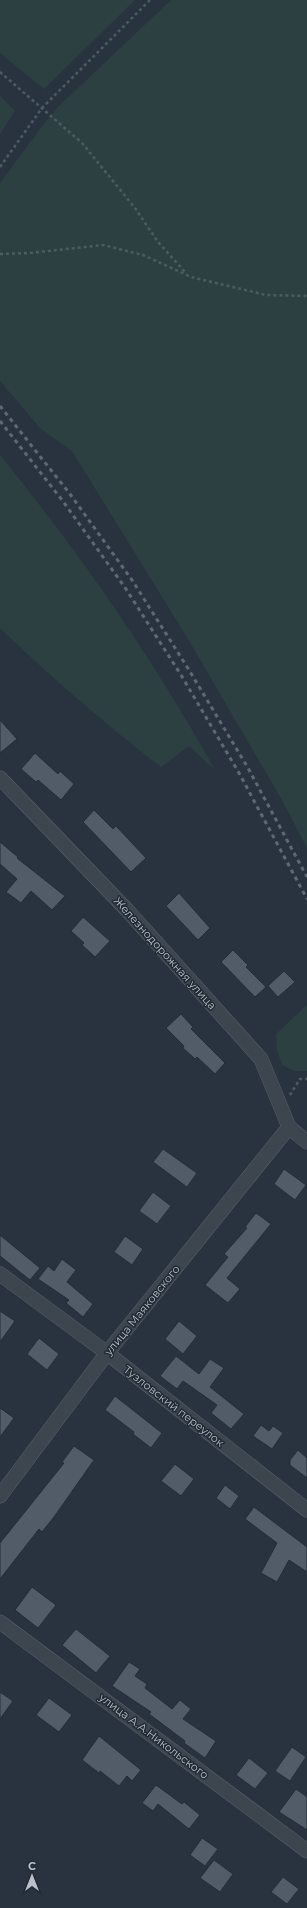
<svg xmlns="http://www.w3.org/2000/svg" width="307" height="1908" font-family="Montserrat,sans-serif">
<rect width="100%" height="100%" fill="#29333f"/>
<!-- green -->
<path fill="#2c4041" d="M0,0H135L44,89L0,53Z
M171,0H307V848L282,800L188,639L72,451L41,429L0,381V183L43,125L59,106Z
M0,96L15,111L0,134Z
M0,455C82,556 152,657 215,770L189,746L161,767C105,724 51,677 0,628Z
M307,1005V1071H295L282,1065L277,1050L276,1034Z"/>
<!-- building -->
<path fill="#525c69" stroke="#232c36" d="M0,720L17,739L0,753Z
M35,753L58,774L60,771L74,784L61,800L38,780L36,782L21,769Z
M94,810L113,829L116,826L146,858L131,872L83,822Z
M0,842L18,857L17,858L65,896L52,910L31,891L21,903L6,892L17,879L0,864Z
M179,893L210,928L198,940L166,906Z
M83,917L110,941L95,957L82,945L84,943L71,931Z
M233,950L248,965L246,967L266,987L255,997L221,962Z
M284,971L295,982L278,997L268,986Z
M181,1014L193,1027L191,1029L225,1063L215,1074L197,1057L195,1059L183,1048L184,1046L166,1028Z
M163,1149L197,1173L187,1187L153,1162Z
M284,1169L306,1185L295,1200L274,1184Z
M153,1192L171,1206L157,1224L139,1211Z
M256,1213L271,1224L227,1278L240,1289L228,1303L205,1285L228,1257L224,1254L247,1228L245,1227Z
M0,1235L40,1268L30,1280L0,1256Z
M125,1236L143,1249L132,1265L114,1252Z
M62,1259L76,1270L67,1282L93,1304L83,1317L66,1303L69,1300L38,1279L48,1266L54,1271Z
M0,1311L15,1321L0,1342Z
M179,1321L197,1336L183,1354L165,1339Z
M39,1338L59,1354L47,1370L27,1354Z
M176,1356L199,1374L210,1359L224,1368L210,1387L244,1414L231,1429L211,1413L217,1405L183,1381L177,1389L160,1376Z
M115,1396L162,1433L151,1448L133,1434L134,1432L105,1410Z
M0,1408L14,1418L0,1437Z
M261,1425L269,1431L273,1426L283,1433L272,1449L253,1436Z
M74,1446L94,1460L54,1517L42,1532L39,1529L0,1579V1543L64,1463L62,1462Z
M298,1450L307,1458V1478L290,1465V1460Z
M175,1464L194,1479L181,1496L161,1481Z
M225,1485L239,1496L230,1509L216,1498Z
M254,1507L307,1547V1572L289,1560L277,1582L261,1573L277,1543L245,1519Z
M32,1587L56,1605L38,1628L15,1610Z
M76,1629L110,1656L96,1673L62,1645Z
M129,1662L140,1669L135,1676L147,1684L145,1688L172,1709L180,1700L191,1709L183,1719L216,1741L205,1758L184,1743L185,1741L149,1714L151,1712L112,1686Z
M0,1692L13,1701L0,1719Z
M49,1698L72,1715L59,1732L36,1715Z
M99,1736L141,1770L132,1781L127,1776L119,1786L100,1771L99,1773L82,1760Z
M292,1747L306,1757L290,1781L275,1771Z
M249,1758L268,1773L255,1789L236,1775Z
M156,1785L182,1804L184,1802L200,1815L189,1829L158,1804L153,1811L142,1803Z
M296,1789L307,1797V1830L279,1812Z
M202,1838L218,1849L205,1866L190,1855Z
M214,1860L233,1874L220,1892L200,1878Z
M283,1877L299,1889L287,1904L271,1892Z"/>
<g fill="none" stroke-linecap="round" stroke-linejoin="round">
<!-- street casing -->
<g stroke="#5b636c" stroke-width="15">
<path id="street" d="M0,778L127,910L261,1059L289,1127L307,1142
M0,1274L107,1353L307,1510
M0,1496L107,1353L289,1127
M0,1622L307,1851"/>
</g>
<!-- path -->
<path stroke="#4b5d5f" stroke-width="2.5" stroke-dasharray="3 3" stroke-linecap="butt" d="M0,72L82,143L135,208L158,242L186,273
M0,167L42,108L150,0
M0,254L30,253L103,245L143,255L191,277L266,295L307,296
M290,1095L300,1079H307"/>
<!-- street -->
<use href="#street" stroke="#3d454f" stroke-width="14"/>
<!-- rail -->
<path stroke="#5f6975" stroke-width="3" stroke-dasharray="4 4" stroke-linecap="butt" d="M0,406L70,494L132,580L189,670L248,768L307,877
M0,421L62,500L124,586L181,675L239,773L307,899"/>
</g>
<g text-anchor="middle" dominant-baseline="central" stroke-width="3" stroke-linejoin="round" paint-order="stroke">
<!-- street labels -->
<g font-size="11" fill="#b9c0c9" stroke="#212a34">
<text transform="translate(165 953) rotate(48)">Железнодорожная улица</text>
<text transform="translate(142 1310) rotate(-51)">улица Маяковского</text>
<text transform="translate(174 1406) rotate(38)">Тузловский переулок</text>
<text transform="translate(154 1736) rotate(37)">улица А.А.Никольского</text>
</g>
</g>
<!-- north arrow -->
<g transform="translate(32 1876)" stroke="#212a34" stroke-width="3" paint-order="stroke">
<path d="M0-3L7 15L0 10L-7 15Z" fill="#b9c0c9"/>
<text y="-6" font-size="11" font-weight="bold" text-anchor="middle" fill="#b9c0c9">С</text>
</g>
</svg>
